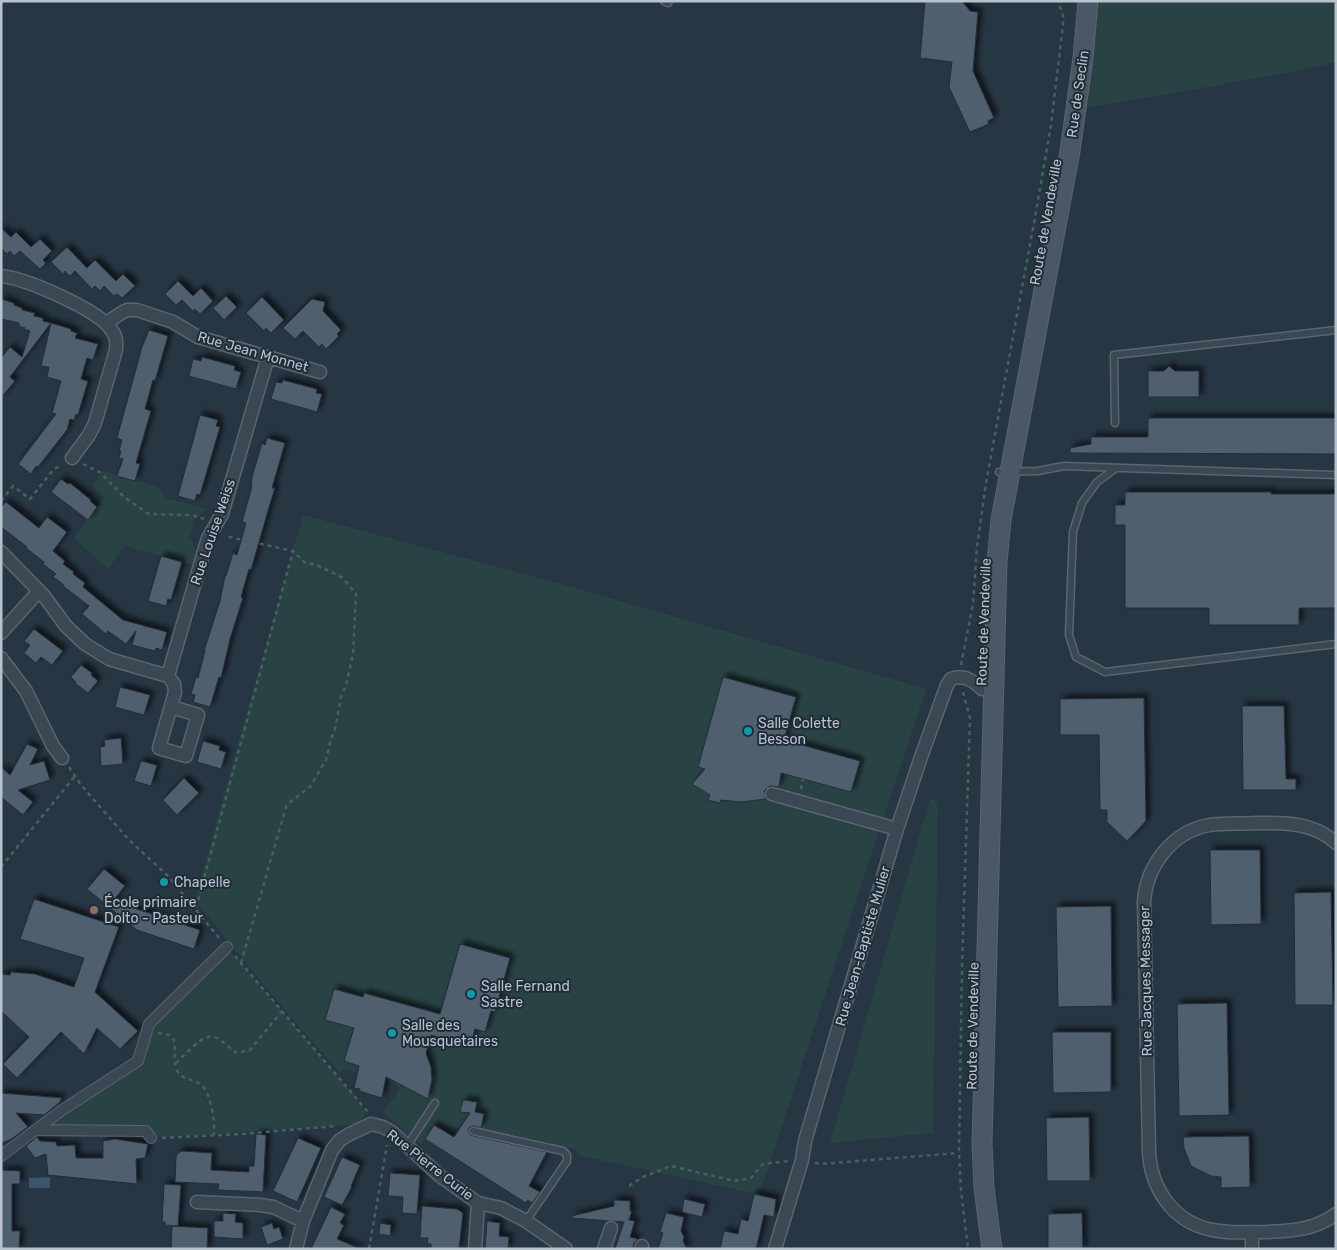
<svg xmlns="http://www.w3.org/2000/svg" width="1337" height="1250" font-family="Rubik,sans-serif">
<defs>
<filter id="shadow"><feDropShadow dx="4" dy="-4" stdDeviation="2.5" flood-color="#0009"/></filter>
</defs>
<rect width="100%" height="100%" fill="#273643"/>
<!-- green -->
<path fill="#294344" d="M1098,1H1336V62L1277,75L1086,108Z
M103,471L158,487L166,498L208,509L195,519L190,537L196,551L192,565L125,546L108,569L74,538L104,497L92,486Z
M303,515L561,584L926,689L762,1186L752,1193L578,1155L576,1149L498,1133L457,1128L435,1122L421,1144L383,1112L400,1089L394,1083L344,1069L340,1072C289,1017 242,959 195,900L222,801Z
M930,799L938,801L933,1133L830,1143Z
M227,947L362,1105L365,1113L361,1122L351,1125L151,1138L146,1131L35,1130L138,1061L149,1024Z"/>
<!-- water -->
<path fill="#3c556c" d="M50,1177V1188H29V1178Z"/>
<!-- building -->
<path fill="#505f6e" stroke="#222e3a" filter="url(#shadow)" d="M925,1H962L970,11L978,12L973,71L994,118L988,121L989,124L970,132L949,87L952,62L920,58Z
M1,228L11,237L16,232L31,247L40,239L52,251L43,260L46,263L40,269L20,251L14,256L10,251L7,254L1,248Z
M67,247L87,268L95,260L116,281L123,274L135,286L122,298L117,294L114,296L104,286L100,291L95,286L92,289L75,271L70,276L65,271L63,274L51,262Z
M178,281L193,296L201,288L213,301L200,314L195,309L193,311L182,300L176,305L165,294Z
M226,296L237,307L224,320L213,308Z
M262,297L284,320L271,333L266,328L264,331L246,313Z
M1,299L14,303V305L22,308V310L35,313L34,316L43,318V321L51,323L10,377L15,381L1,398V358L10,347L22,357L30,331L23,329L25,328L19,326V323L1,319Z
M312,299L325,302L323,311L341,330L337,334L339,336L326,349L322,344L319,347L303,331L295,339L283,328Z
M51,323L71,329V331L77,333L75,338L98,344L93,360L87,358L81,379L88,381L78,415L76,414L74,420L70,419L67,430L38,467L36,466L31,474L18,464L56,414L52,413L61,381L47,377L49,367L41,366Z
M149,330L168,336L155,381L153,380L145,409L151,411L136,463L140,464L135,481L117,476L123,459L119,458L121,451H119L122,440L117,438L142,347Z
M202,357L235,366L234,370L241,372L236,389L189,376L193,359L201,361Z
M1169,366L1175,371H1199V397H1148V371H1164Z
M283,380L317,389L316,393L322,394L317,412L271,399L276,382L282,383Z
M200,415L218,420L216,426L220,427L200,495L197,494L195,501L178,496Z
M1148,418H1336V454L1070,453V448L1091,444V437H1148Z
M267,438L285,443L272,488H275L270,504L251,570L249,569L241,597L243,598L230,639L221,678L219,677L210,707L193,702L195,695L191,694L196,677L198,678L205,651H204L220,601L225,576H226L233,553L237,555L239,548L246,523L242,522L251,490L252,477L262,443L265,445Z
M61,479L68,484L70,483L91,500L90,501L97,507L88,520L51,492Z
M1125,492H1271V494H1336V608H1299V625H1209V608H1125V525H1115V505H1125Z
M6,502L39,528L47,517L67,532L53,551L65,561L63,564L74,572L73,574L85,583L83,587L123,620L167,632L162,650L156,648L155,651L132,645L136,631L126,644L108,631L106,634L82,614L89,606L63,586L64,585L53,577L56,574L43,564L44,562L26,548L27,547L1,527V507Z
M161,556L182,562L171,600L168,599L166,606L148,601Z
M34,629L63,651L52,665L41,657L36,663L24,653L30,645L24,641Z
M81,665L92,673L91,675L98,681L88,693L75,683L76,682L71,677Z
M723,677L796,697L784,740L860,761L851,792L781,773L779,787L770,786L764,791L766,799L741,802L721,800L720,803L708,800L710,795L692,784L705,769L698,767Z
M120,687L150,695L144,715L115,707Z
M1144,698L1146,821L1127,841L1107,822V810H1100L1099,735H1060V699Z
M1242,706H1284L1286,779H1296V790H1243Z
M121,738L123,764L101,766L100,747L105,746L104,740Z
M203,741L220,746L219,750L226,752L221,769L197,762Z
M27,744L38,749L30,765L44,761L50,780L18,790L33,802L23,815L1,797V767L10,775Z
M141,761L157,765L151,786L134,781Z
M184,778L199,793L177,815L163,800Z
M1210,850H1260L1261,924L1211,925Z
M104,869L125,886L113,901L200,930L194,949L137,930L87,889Z
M1331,892L1333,1005H1295L1294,893Z
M34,899L119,927L95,992L138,1031L120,1049L97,1028L84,1054L61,1032L17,1078L3,1064L29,1037L1,1011V974L10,975L11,972L35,974L74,987L84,958L20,939Z
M1111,906L1112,1006L1058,1007L1056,907Z
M460,944L510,958L495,1012L491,1011L485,1032L475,1029L470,1047L431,1035L426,1053L431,1067L432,1080L428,1099L386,1077L382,1098L359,1091L360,1089L354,1088L359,1066L344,1061L354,1028L325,1020L334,989L363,997L364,993L440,1014Z
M1227,1003L1229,1115L1179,1116L1177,1004Z
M1052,1032H1111V1092L1053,1093Z
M1,1093L51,1097L62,1098L59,1103L44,1115L16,1113L28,1127L10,1140L1,1143Z
M463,1100L477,1102L475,1112L484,1114L481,1128L474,1126L470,1127L468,1130L470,1135L547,1152L529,1186L540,1192L532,1203L528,1200L526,1203L425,1139L434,1125L454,1137L470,1113L460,1112Z
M1089,1117L1090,1181H1047L1046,1118Z
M256,1134L266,1135L263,1192L218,1190L219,1184L175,1182L176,1157L178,1153L182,1151L212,1153L211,1170L249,1172V1166H254Z
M1249,1136L1250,1187L1221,1188V1177L1211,1176L1191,1166L1184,1148L1183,1137Z
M37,1137L40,1141L56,1142L57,1146L75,1145L76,1158H103V1141L115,1139L148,1144L145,1158L136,1159L137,1184L48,1175L46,1154L35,1158L26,1146Z
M298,1138L321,1148L297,1202L273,1191Z
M342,1157L360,1165L351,1186L352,1187L342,1205L324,1197Z
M1,1170L20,1171V1184H12V1231H20L19,1249H1Z
M390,1173L420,1175L417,1214L402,1213L403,1197L388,1196Z
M164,1184L181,1185L178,1226L165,1225V1222H162Z
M754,1194L776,1199L774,1217L764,1215L756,1249H720L724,1231L738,1234L741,1219L748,1221Z
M684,1199L705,1204L702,1217L682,1212Z
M614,1200L630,1201V1211H632L629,1220L635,1221L630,1237L638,1239L634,1243L633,1249H615L624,1222L572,1218V1216L614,1206Z
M422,1206L457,1209L463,1213L459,1249H431V1244H427L428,1238H420Z
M331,1207L345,1214L340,1223L344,1225L337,1239L361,1249H311Z
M223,1213L236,1214L235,1222L243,1223V1239L214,1237V1221H223Z
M666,1213L684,1217L681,1231L684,1237L683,1241L687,1249H658L663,1233L660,1232Z
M1082,1213L1083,1249H1048V1214Z
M487,1221L500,1223L499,1236L509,1237L508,1249H485Z
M272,1223L274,1229L279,1227L283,1239L267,1245L261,1227Z
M380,1223L391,1225L390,1236L379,1234Z
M172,1226L208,1228L207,1249H171Z"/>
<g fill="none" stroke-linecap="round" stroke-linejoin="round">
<!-- service casing -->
<g stroke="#596570" stroke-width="9">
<path id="service" d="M664,1L668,3L669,1
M1115,423L1114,355L1336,330
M1116,468L1097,482L1082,503L1073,532L1069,635L1076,657L1105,672L1336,644
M999,472L1038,471L1064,466L1336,475
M473,1131L563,1151L567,1155V1161L526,1221
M407,1146L435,1103"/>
</g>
<!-- pedestrian casing -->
<g stroke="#596570" stroke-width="12">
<path id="pedestrian" d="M35,1130L146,1131L151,1138
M1,1156L62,1110L138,1061L149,1024L227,947"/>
</g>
<!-- minor casing -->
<g stroke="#596570" stroke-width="15">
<path id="minor" d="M1,276C25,278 96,309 110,328C116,335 117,341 116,350L95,423L89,435L72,458
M106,323L123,312L127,310H137L173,322L198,337L320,372
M1,552L44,596L66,626L85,644L109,659L168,676
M1,633L39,591
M1,658L26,691L53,746L62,758
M172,707L198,715L186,756L159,748L175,692L174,684L168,676L204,551L208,538L222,514L268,357
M772,794L897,829
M1336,843C1313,822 1285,823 1256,823C1241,824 1224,823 1209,825C1172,832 1147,865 1144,901L1149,1152C1151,1188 1172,1220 1208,1229C1227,1234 1247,1232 1266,1232C1292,1231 1314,1230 1336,1214
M197,1202L260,1205L273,1207L303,1221
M1252,1232V1249
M296,1249L303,1221L332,1150L340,1140L348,1135L371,1124L383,1127L392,1132L440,1176L478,1203L501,1208L526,1221L566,1249
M475,1249L478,1203
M604,1249L611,1228
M641,1249L642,1246
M775,1249L802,1160L805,1141L897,829L921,757L947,685L951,679C963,674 974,681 982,689"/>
</g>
<!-- secondary casing -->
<g stroke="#596570" stroke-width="21">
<path id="secondary" d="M992,1249L984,1188L982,1144L997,562L1001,520L1070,151L1083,58L1088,1"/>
</g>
<!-- path -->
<path stroke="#476060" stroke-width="2.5" stroke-dasharray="4 4" stroke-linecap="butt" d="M83,464L101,473L124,497L149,514L192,515L204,519
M1,501L13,486L30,499L53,470L61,465
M961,665L973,604L977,547L986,483L1036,212L1051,125L1063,25V15L1058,1
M963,692L970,718L962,966L959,1153L961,1190L968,1249
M69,767L81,785L129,840L168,876L220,939
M801,789L803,779
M1,867L75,776
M196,908L293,551L225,536
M235,956L368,1112
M241,963L286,807L290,802L310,787L326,760L331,739L335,729L341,697L346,685L353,654L356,594L343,578L319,566L304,562L293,551
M158,1033L169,1035L174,1040C176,1049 173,1059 176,1067C179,1080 191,1078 200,1084C211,1091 215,1123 214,1135
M176,1063C184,1056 203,1033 214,1037C222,1039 230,1049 237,1053L250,1050L282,1011
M162,1138L242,1134L336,1126
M815,1163L821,1164L958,1153
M629,1186L643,1177L671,1166L735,1181L751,1178L763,1164L789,1161
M369,1249L387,1145"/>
<!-- service -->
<use href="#service" stroke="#3b4753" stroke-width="6"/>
<!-- pedestrian -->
<use href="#pedestrian" stroke="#3b4753" stroke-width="10"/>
<!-- minor -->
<use href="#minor" stroke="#3b4753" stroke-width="12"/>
<!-- secondary -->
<use href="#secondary" stroke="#495766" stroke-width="19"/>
</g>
<!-- markers -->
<g fill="#0f9aa8" stroke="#202c38" stroke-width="2">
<circle cx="748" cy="731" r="5"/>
<circle cx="164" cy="882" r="5"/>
<circle cx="471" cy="994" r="5"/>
<circle cx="392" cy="1033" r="5"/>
</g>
<circle fill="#8d6e63" stroke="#202c38" stroke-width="2" cx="94" cy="910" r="5"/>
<g text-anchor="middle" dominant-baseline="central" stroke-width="4" stroke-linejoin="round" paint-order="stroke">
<!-- street labels -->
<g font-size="14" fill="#b8c2cc" stroke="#202c38">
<text transform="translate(1078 94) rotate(-82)">Rue de Seclin</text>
<text transform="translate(1046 222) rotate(-80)">Route de Vendeville</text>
<text transform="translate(253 352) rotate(16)">Rue Jean Monnet</text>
<text transform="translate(213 532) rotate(-71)">Rue Louise Weiss</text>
<text transform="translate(984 622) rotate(-88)">Route de Vendeville</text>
<text transform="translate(863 946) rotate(-74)">Rue Jean-Baptiste Mulier</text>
<text transform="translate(1146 981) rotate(-91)">Rue Jacques Messager</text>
<text transform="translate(973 1026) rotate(-89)">Route de Vendeville</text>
<text transform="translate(430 1165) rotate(38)">Rue Pierre Curie</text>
</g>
<!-- poi labels -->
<g font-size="14" fill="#b8c2cc" stroke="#202c38" text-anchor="start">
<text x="758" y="723">Salle Colette<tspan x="758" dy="16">Besson</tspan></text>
<text x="174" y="882">Chapelle</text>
<text x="104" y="902">École primaire<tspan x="104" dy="16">Dolto - Pasteur</tspan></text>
<text x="481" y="986">Salle Fernand<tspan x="481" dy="16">Sastre</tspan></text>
<text x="402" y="1025">Salle des<tspan x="402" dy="16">Mousquetaires</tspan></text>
</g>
</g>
<!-- border -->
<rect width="1337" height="1250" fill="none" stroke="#b8c2cc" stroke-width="5"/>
</svg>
